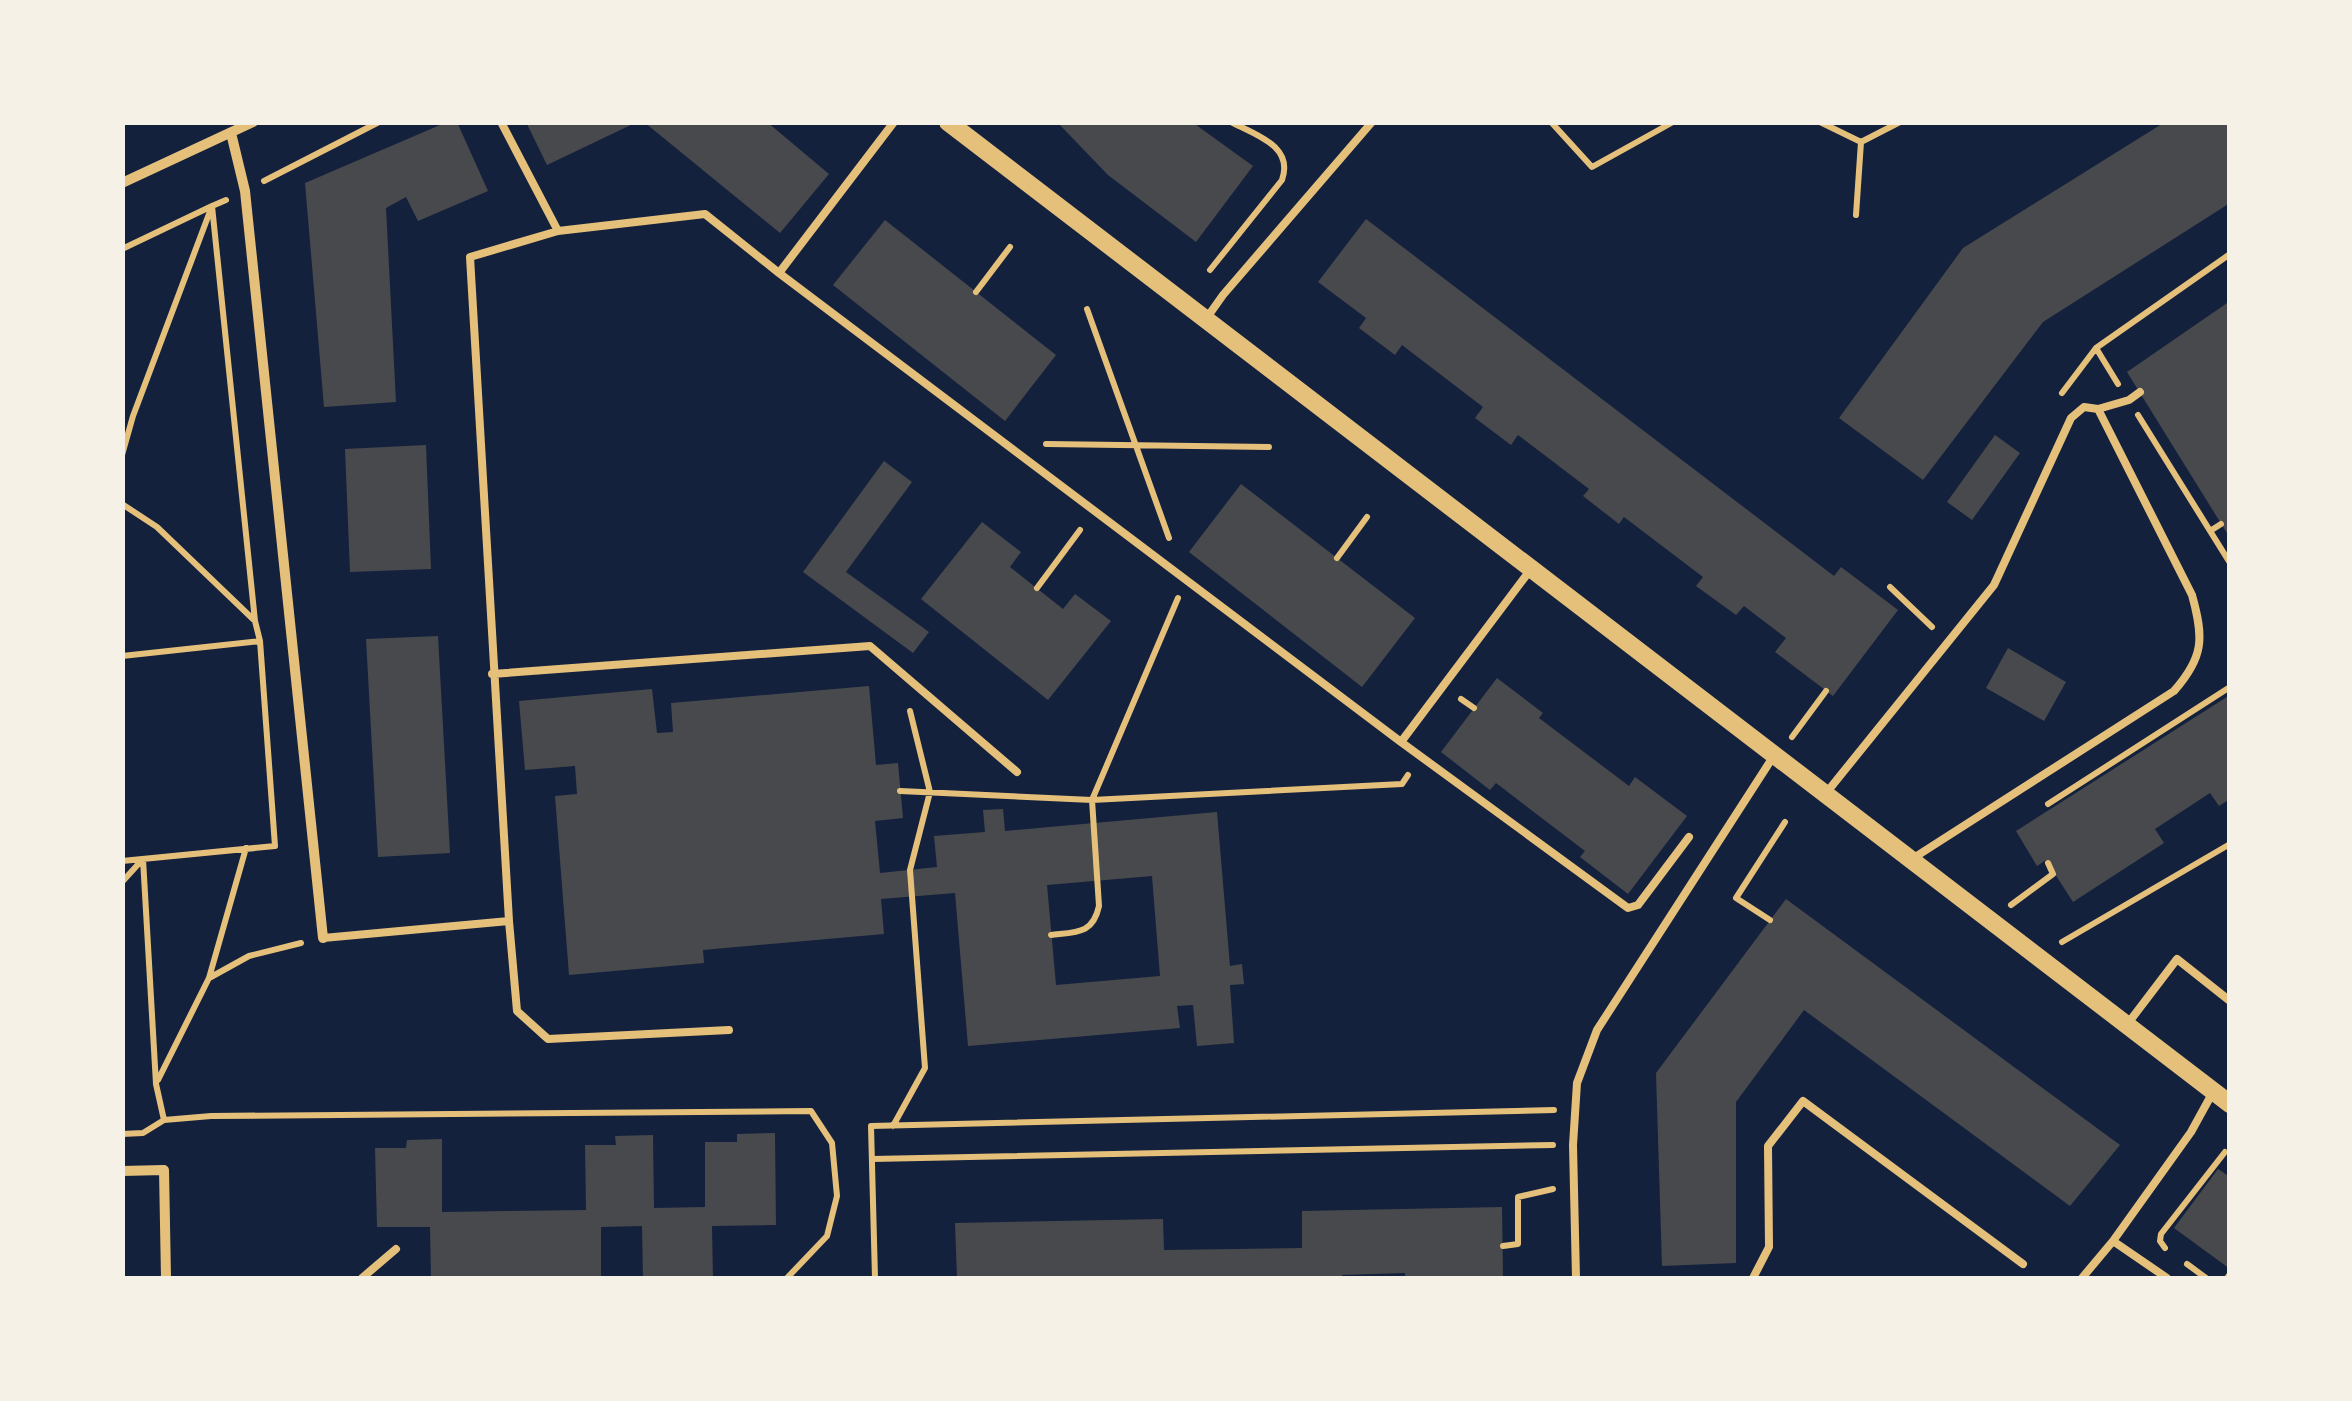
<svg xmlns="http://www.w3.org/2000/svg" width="2352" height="1401" font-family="Overpass,sans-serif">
<rect width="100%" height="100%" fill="#14213d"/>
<!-- building -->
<path fill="#48494c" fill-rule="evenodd" d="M447,122H457L488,191L418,221L406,197L386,208L396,402L324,407L305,183Z
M526,122H637L547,165Z
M644,122H767L829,174L780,233Z
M1057,122H1192L1253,166L1196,242L1108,175Z
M2165,122H2230V203L2043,322L1923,480L1839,418L1963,248Z
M1366,219L1834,576L1841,567L1898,610L1833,696L1775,652L1786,638L1744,606L1736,615L1696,586L1703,577L1624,517L1619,524L1583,496L1589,489L1518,435L1511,445L1475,418L1483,407L1402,345L1395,355L1359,328L1366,318L1318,282Z
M885,220L1056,355L1005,421L833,285Z
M2230,301V538L2127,372Z
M1995,435L2020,453L1972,520L1947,502Z
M426,445L431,569L350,572L345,449Z
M884,461L912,482L846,572L929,632L913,653L803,572Z
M1241,484L1415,618L1362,687L1189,552Z
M982,522L1021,552L1010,567L1063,609L1075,594L1111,621L1048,700L921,599Z
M438,636L450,853L378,857L366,639Z
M2008,648L2066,682L2044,721L1986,688Z
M1497,678L1543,713L1539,718L1629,786L1635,777L1687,816L1628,894L1580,857L1585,851L1496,783L1490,790L1441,752Z
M869,686L876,765L898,763L903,818L875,821L880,873L937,867L934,836L985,832L983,810L1003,809L1005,831L1217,812L1230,966L1242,964L1244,984L1230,985L1234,1043L1197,1046L1193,1005L1177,1006L1180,1028L968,1046L955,893L881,899L884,934L703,950L704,963L569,975L555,796L577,794L575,766L525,770L519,701L652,689L657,733L673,732L671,703ZM1152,876L1160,976L1056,985L1047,885Z
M2230,695V799L2219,806L2210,793L2155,829L2164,843L2073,902L2046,860L2037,866L2016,831Z
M1786,899L2120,1145L2070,1206L1804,1010L1736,1102V1263L1662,1266L1656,1073Z
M775,1133L776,1225L712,1226L713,1278H643L642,1226L601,1227V1278H431L430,1227H377L375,1148H406L407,1140L442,1139V1212L586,1210L585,1145H616L615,1136L653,1135L654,1208L705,1207V1142H737V1134Z
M2218,1169L2230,1177V1269L2174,1228Z
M1502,1207L1503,1278H1405V1273L1342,1275V1278H957L955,1223L1163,1219L1164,1250L1302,1248V1211Z"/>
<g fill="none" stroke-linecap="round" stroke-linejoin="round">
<!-- path -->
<path stroke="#e5c07b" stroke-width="6" d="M1551,122L1592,167L1673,122
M1820,122L1861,142L1900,122
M264,181L379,122
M1856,215L1861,142
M122,249L212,206L255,621L260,641L275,846L122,861
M1210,270L1282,180C1294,146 1256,135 1231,122
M976,292L1010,247
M1087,309L1169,538
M2096,348L2118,384
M2062,393L2096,348L2230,254
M2138,415L2230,563
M1046,444L1269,447
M122,455L133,416L212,206L226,200
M122,490V497
M122,504L157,527L254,620
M2210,531L2221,524
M1337,558L1367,517
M1890,587L1932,627
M1037,588L1080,530
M122,656L260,641
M1461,699L1474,708
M1792,737L1826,691
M900,791L1092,800L1402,784L1408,775
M2048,804L2230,687
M122,882L142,860
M2011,905L2053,874L2048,863
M1770,920L1736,898L1785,822
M1051,935C1077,932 1093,934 1099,906L1092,800L1178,598
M2062,942L2230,844
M211,977L249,956L301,943
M158,1080L209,978L246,848
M164,1120L211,1116L811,1111L832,1143L837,1196L827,1236L787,1278
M893,1126L925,1068L910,870L930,792L910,711
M122,1134L143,1133L164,1120L156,1084L143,859
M872,1159L1553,1145
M1503,1246L1518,1244V1197L1553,1189
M2165,1248L2160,1241L2161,1234L2225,1152
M2187,1264L2206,1278
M875,1278L871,1126L1554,1110
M2227,1278L2230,1274"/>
<!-- service -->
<path stroke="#e5c07b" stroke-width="8" d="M501,122L558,231
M779,273L894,122
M1206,319L1223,295L1372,122
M2098,409L2129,400L2140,392
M1531,569L1401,742L1628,908L1638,905L1689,837
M492,674L870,646L1017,772
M1827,792L1994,585L2071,418L2084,407L2098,409L2192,595C2204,638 2204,657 2174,691L1912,859
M509,921L517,1011L548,1039L729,1030
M323,938L509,921L470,257L558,231L705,214L779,273L1401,742
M2126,1026L2177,959L2230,1001
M362,1278L396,1249
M1576,1278L1573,1145L1577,1083L1597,1030L1773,757
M1753,1278L1769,1247L1768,1146L1803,1101L2023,1264
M2082,1278L2113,1241
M2167,1278L2113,1241L2191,1132L2213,1092"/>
<!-- minor -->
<path stroke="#e5c07b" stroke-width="10" d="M231,133L245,191L323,938
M122,183L253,122
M122,1171L164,1170L166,1278"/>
<!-- tertiary -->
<path stroke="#e5c07b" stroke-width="18" d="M948,122L2230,1104"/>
</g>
<!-- border -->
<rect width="2352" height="1401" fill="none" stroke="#f6f1e7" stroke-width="250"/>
</svg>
